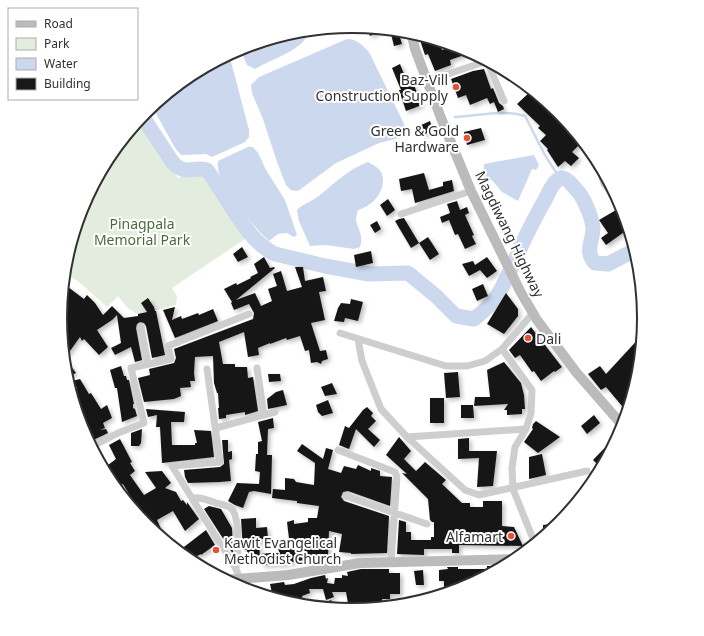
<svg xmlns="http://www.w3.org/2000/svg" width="704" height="636" font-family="'Noto Sans',sans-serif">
<defs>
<filter id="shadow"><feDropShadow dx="2.5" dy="2.5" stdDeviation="2" flood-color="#0004"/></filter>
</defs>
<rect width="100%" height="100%" fill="#fff"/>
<!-- green -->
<path fill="#e3eddf" d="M139,119L178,178L195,172H204L248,237L172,288L177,296L176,305L139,315L128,308L118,296L107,307L78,281L64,273L66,261L82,206L109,156Z"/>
<!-- water -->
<path fill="#cbd8ed" d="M310,30C305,50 271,59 255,69L247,65L240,48L295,32Z
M347,39C357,39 362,45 369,52L405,126V134L399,138L379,143L336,163L298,191L291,190L286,185L277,162L263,119L252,93L251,85L259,77Z
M229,54L249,130V137L245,142L212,157L206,154L181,155L175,148L152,106L190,75Z
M248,147H253L258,153L266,170L285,200L297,235L294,237L287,233L278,234L269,241C253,226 214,183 218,161Z
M534,155L539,165L536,170L532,169L518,201L502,192L492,180L487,183L483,179L484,164Z
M368,162C373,165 380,168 382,174C387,191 372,206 358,210C357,213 356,217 356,220C358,230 364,236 360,247L354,249L326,245L310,246L299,221L297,210C304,203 313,201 320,195C336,182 349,169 368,162Z"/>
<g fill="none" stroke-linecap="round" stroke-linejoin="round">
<!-- stream -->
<path stroke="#cbd8ed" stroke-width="2.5" d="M455,117C478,116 503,109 525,116C537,138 545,160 561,178"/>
<!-- river -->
<path stroke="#cbd8ed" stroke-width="15" d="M142,116L173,163C187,176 191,166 207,170C227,196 246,241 275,254L325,266L369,274L408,273L436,296L456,316L474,319C481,313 489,307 494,300C505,286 511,267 519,251C527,232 537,214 547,196C549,191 555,179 562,178C568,178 576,190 580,194C586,203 592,218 593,228C593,242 584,251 595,263L608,264L635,250"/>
</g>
<!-- building -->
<path fill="#181818" filter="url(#shadow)" d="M367,27L372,28L385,29L370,36Z
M390,30L398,31L402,44L394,46Z
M418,34L439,41L442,50L454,45L465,49L467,54L450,60L451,65L435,71L428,54L425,55Z
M400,64L404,74L402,75L407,87L414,85L422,105L406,111L399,90H401L392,68Z
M484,69L491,89L493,88L499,103L503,106L504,109L498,112L494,102L490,104L487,98L470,105L466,95L458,98L451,79L473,71Z
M532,90L559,112L583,141L572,152L579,158L571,166L565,161L558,167L547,150L548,149L540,141L546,135L538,128L540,126L517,104Z
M430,121L433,130L423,135L419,126Z
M481,128L485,140L467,145L464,132Z
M424,173L429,190L443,186V182L452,180L454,191L415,203L412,189L401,191L399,179Z
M388,199L395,210L387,216L380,205Z
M457,201L460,210L467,207L469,213L465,215L474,235L472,236L476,244L465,249L458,234L455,235L449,220L442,223L440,217L450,213L447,204Z
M616,210L627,230L606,245L601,238L608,233L599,220Z
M404,218L419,243L411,248L395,221L399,219Z
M377,221L381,229L375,233L370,225Z
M428,237L439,254L430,260L419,243Z
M242,247L248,257L238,262L233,254Z
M371,251L373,263L356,267L354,255Z
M264,257L270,268L274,267L275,268L236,300L255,293L261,306L272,301L268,289L277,286L273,274L281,271L287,291L302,287L295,267H303L305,281L323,277L326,291L319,292L325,320L311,323L320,351L326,350L328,359L322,361L321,364L317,362L311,363L309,350L305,351L300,336L287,340L286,338L270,344V343L258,348L259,355L248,357L244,332L219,342L223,364H235V367H247L248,378L253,377L258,411L245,415V412L226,415V418L219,419L218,408H219L218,393H217L214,383L213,356L195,357L194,373L195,381H190L191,387L180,388L181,396L174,399L144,402L138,378L150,375L149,369L174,363L176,358L174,349L253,319L254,313L249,304L234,310L231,303L232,302L224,289L236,283L237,285L251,278L250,277L258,273L254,264Z
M487,257L497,271L487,278L480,270L469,276L462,264L473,261L475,265Z
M483,284L488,296L477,301L472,289Z
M68,287L84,299L87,295L95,303L103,315L112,306L124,318L138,316V314L147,312L141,303L148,298L154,307L155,311H156L165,355L152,358L146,326L144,323L140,322L137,324L136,328L142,360L135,362L131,347L115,355L111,348L121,343L117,315L112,320L97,330L108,347L99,355L84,339L82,341L80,337L65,358L76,373L69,376L68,374L66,375L60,318L63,292Z
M506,293L518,309V316L504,334L487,324Z
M351,299L363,302L358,321L345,318L344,322L334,321L338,308L341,303L350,304Z
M175,307L172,320L181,316L182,319L198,313L199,315L213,309L218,321L175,338L163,310Z
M531,327L562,367L555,372L554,371L541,381L534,371L532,372L520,355L515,358L509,350Z
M642,335L638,375L627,412L606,387L601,390L588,374L600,366L606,374Z
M504,362L521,383L524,395L525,409H522V414L507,415V410H504L508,404L474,406L475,397H490L487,370Z
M121,366L124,376H126L127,380H129L134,404H133V408L135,409L137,416L122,422L117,388H115L110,370Z
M458,372L460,397L446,398L444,373Z
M268,374H280L281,381L269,382Z
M80,379L89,394L91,393L101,409L107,405L112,418L103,423L105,428L100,430L106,429L108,433L89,442L82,430L71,393L75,391L74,390L77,388L72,381Z
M332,383L337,394L325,396L321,387Z
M283,390L287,405L268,409L267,399L276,392Z
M430,398H444V423H430Z
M328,400L333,413L322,416L318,412L316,405Z
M461,405H473L474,418H461Z
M367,407L373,413L371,416L376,421L368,429L380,440L374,447L356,429L349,449L339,445L345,426L349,428L363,410Z
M146,409L185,412L184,422H171L172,445H195V443H197L194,430L211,431L214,457L162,463L160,427H156L157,415L148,417Z
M594,415L600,423L587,434L581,426Z
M273,418L274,428L268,429L267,455H272L271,494L254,491L249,492L243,508L235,505L228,501L237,483L259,484L260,472L255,471L256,454H258V442L262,441L258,422Z
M536,421L560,437L538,453L524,442L533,429L532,428L533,424Z
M142,429L141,443L139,446H131V433Z
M616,436L618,437L601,468L593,460Z
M399,437L411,451L404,459L416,471L425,462L446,480L442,484L462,503H470V507H483V501H502V526L514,527L523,546L459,545V553H452V549H424V555L397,554L399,520L406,522V532H411V540H431V537H434V522H432L430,520L428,499L402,473L407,474L386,455Z
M469,438V451H497L493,486L477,487L479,458L458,459V439Z
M120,439L132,462L130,463L135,471L130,475L144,495L156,488L145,472L162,471L171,483L165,488L176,492L181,501L183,500L187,505V502L199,519L185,531L173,511L157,520L167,542L145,524L137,511L135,512L125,500L130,496L123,484L116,489L109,480L112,478L109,471L111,470L108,465L116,459L109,445Z
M222,440H228V452L232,451V459L229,460L231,481L220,482L188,483L185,477L184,470L220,467L224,464Z
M302,444L323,459L326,448L333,450L328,469L341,473L344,466L356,469L358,465L371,471V468L380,471V476L392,477L390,506L348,491L343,492L341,497L344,501L389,516L387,553L351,554V553L339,552L342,534L329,531L328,557H325V561L293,562L281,565L280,564L262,565L261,554L279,552L278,548L290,547L287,522L294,520V524L308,522V518H317L319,506L297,503V501L272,498L273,489L285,490V478L294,479L296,482L314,485L315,463L297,451Z
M542,454L546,475L529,479V457Z
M209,506L221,509L232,528L233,554L204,509Z
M256,518V528L267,527L268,539H259L260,559L248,560L247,550H243L241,519Z
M560,523L558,525L543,537V525Z
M206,530L215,545L201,555V554L189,560L182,554L180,550Z
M487,566H505L465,587H459V589L444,594V581H439V570L448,569L447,567H458V569H487Z
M361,569H389V573H400V594H390V599H382V607L352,610V608L349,609L346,592H332L334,597L326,600L323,589H309L310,593L302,596L304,605L290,603L289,597L278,599L273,598L270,584L284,582L285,585L294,584L311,578L325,575L326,579L328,578L327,583L334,584L335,578H342V575L348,576L347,572Z
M423,570L424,585H416L414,571Z
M414,596L415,602L407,605L406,597Z
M331,600L335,608L316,606Z"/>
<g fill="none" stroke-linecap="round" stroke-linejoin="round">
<!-- street -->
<path stroke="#cecece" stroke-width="7" d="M487,61L504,101
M427,81L487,61
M605,175L602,177L604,184L618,199
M401,214L471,191
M141,327L148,364
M340,333L446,366H467L485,361L502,349L533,313
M358,339L362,361L381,409L407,437L465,490L479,495L587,471
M502,349L532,390L531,413L526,429L515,447L512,468L513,489L535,544
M257,368L264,415
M207,369L220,462L172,466L236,569L240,579
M216,428L275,412
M407,437L526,429
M91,447L118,433L144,423L131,368L171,359L168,346L249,314
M338,450L395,472L397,477L391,562
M346,496L427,524
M192,498C200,497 208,500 216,503C220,504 227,505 231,508C241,518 238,556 236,569"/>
<!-- secondary -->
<path stroke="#bbb" stroke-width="10" d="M411,32L415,49L441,118L471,191L520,291L537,320L576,372L623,426
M225,580L288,575L360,563L516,559"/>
</g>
<!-- markers -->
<g fill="#e65234" stroke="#fff" stroke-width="1.5">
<circle cx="456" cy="87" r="4"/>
<circle cx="467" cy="138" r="4"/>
<circle cx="528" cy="338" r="4"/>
<circle cx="511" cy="536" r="4"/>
<circle cx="216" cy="550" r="4"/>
</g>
<g text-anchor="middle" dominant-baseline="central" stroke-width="4" stroke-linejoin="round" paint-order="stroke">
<!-- poi labels -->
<g font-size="14" fill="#313131" stroke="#fff" text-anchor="end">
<text x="448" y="79">Baz-Vill<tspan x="448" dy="16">Construction Supply</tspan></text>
<text x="459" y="130">Green &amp; Gold<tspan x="459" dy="16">Hardware</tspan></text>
<text x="536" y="338" text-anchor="start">Dali</text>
<text x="503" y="536">Alfamart</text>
<text x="224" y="542" text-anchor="start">Kawit Evangelical<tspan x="224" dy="16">Methodist Church</tspan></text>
</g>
<!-- park labels -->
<g font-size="14" fill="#486d3d" stroke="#fff">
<text x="142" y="223">Pinagpala<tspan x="142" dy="16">Memorial Park</tspan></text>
</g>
<!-- street labels -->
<g font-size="14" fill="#313131" stroke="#fff">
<text transform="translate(510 234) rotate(64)">Magdiwang Highway</text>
</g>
</g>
<!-- crop -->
<path d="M0 0H704V636H0ZM67 318a285 285 0 1 1 570 0a285 285 0 1 1-570 0Z" fill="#fff" fill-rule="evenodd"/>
<path fill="none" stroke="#313131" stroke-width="2" d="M67 318a285 285 0 1 1 570 0a285 285 0 1 1-570 0Z"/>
<!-- legend -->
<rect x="8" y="8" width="130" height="92" fill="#ffffff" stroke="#adadad"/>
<rect x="16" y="21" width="20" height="6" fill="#bbbbbb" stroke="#adadad"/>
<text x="44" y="28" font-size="12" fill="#313131">Road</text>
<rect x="16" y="38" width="20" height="12" fill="#e3eddf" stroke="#adadad"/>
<text x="44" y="48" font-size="12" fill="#313131">Park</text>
<rect x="16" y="58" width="20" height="12" fill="#cbd8ed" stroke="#adadad"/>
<text x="44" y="68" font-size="12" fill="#313131">Water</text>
<rect x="16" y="78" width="20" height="12" fill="#181818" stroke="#adadad"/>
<text x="44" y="88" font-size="12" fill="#313131">Building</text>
</svg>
